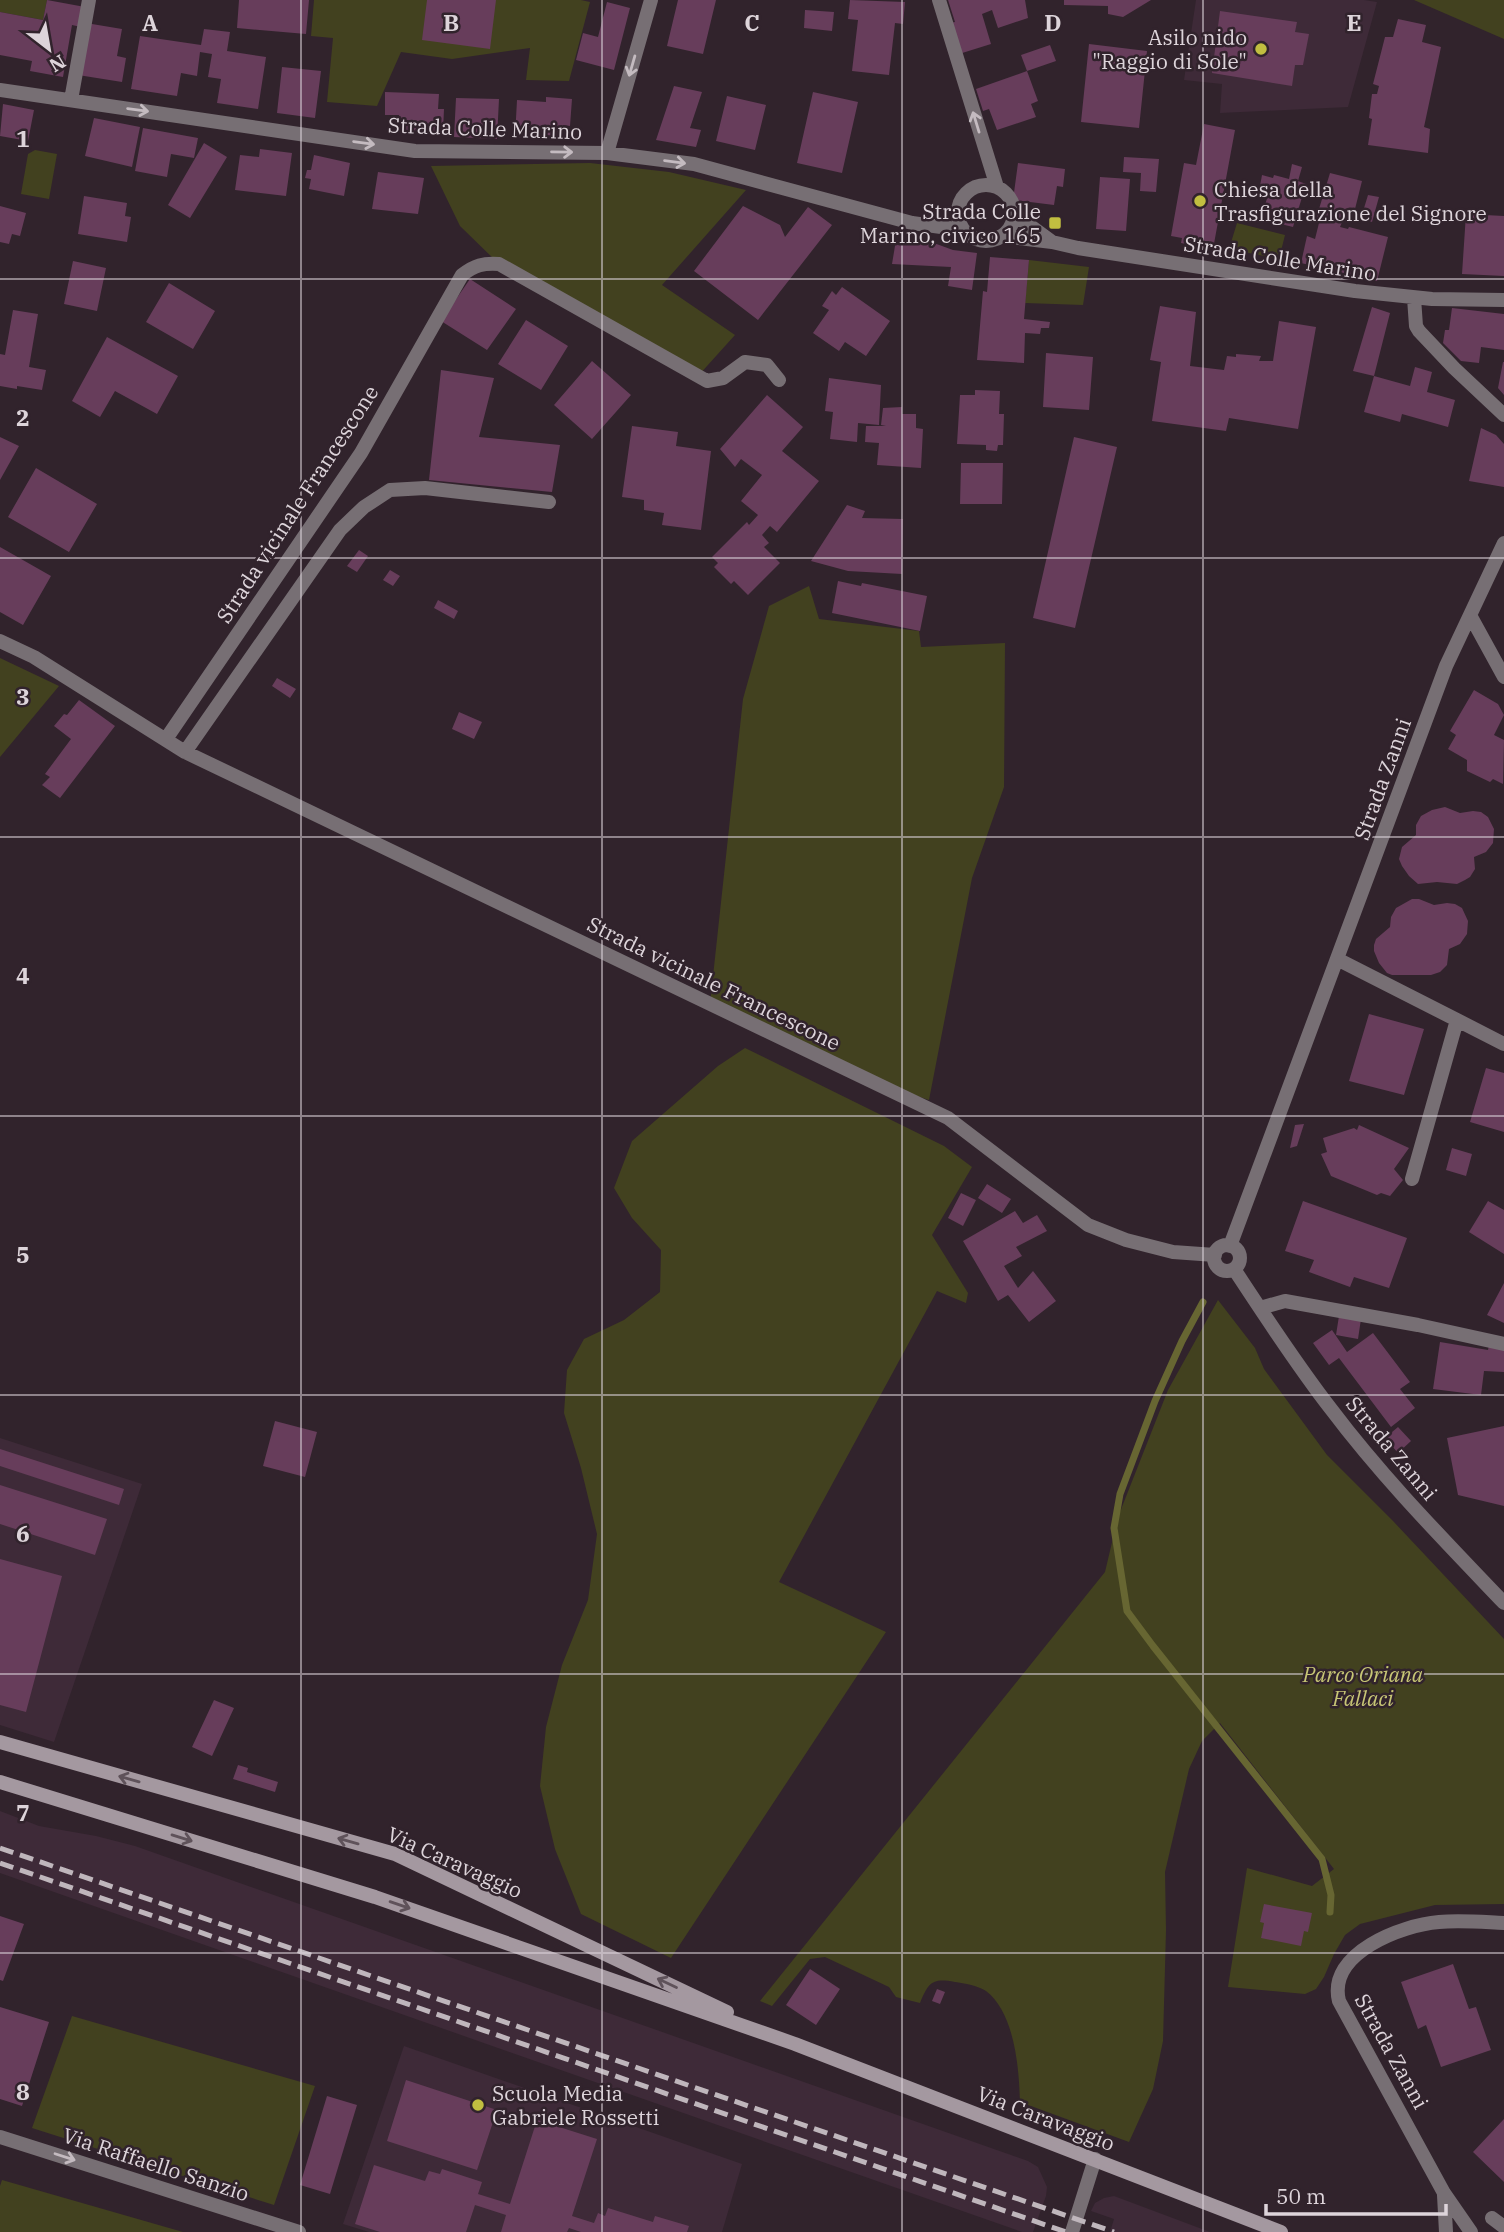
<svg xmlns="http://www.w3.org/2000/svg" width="1504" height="2232" font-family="'IBM Plex Serif',serif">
<rect width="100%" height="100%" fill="#31232c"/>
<!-- built -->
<path fill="#3e2a38" d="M1196,0H1364L1377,2L1348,107L1220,113L1222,84L1184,80Z
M0,1438L142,1484L54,1742L0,1725Z
M0,1811L39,1826L96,1836L135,1846L1028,2161L1038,2167L1047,2187L1046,2196L1033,2232H1022L0,1873Z
M404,2046L742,2164L722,2232H369L343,2224Z
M1114,2196L1210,2232H1110L1114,2219L1091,2211L1095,2203L1104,2198Z"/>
<!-- green -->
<path fill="#42411f" d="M0,0H47L43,20L0,12Z
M314,0H581L590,2L569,81L526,80L530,48L452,59L401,52L377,106L327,102L333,38L311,36Z
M1414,0H1504V39Z
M35,150L57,154L49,199L21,194L28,154Z
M590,163L669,172L746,190L662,285L735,335L698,376L499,264L460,226L431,166Z
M1237,223L1285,235L1279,259L1229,249Z
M1029,260L1089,267L1083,305L1025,303Z
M809,586L819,619L919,631L921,647L1005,643L1004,787L972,878L929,1100L868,1080L710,1004L743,699L769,606Z
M0,658L59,686L0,757Z
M745,1048L944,1146L972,1167L932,1235L968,1293L966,1303L937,1291L779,1582L886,1632L671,1958L581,1914L555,1849L540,1786L546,1727L562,1665L588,1600L597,1534L581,1468L564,1413L567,1370L584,1339L624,1320L660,1292L661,1250L632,1218L614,1188L632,1141L718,1066Z
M1218,1300L1255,1348L1264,1369L1327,1455L1393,1521L1504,1639V1904L1435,1905L1360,1924L1345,1935L1334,1954L1324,1977L1316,1989L1305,1994L1228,1987L1247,1868L1312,1886L1334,1869L1220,1723L1202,1741L1189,1769L1165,1872L1166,1930L1163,2041L1153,2089L1129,2142L1020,2102C1019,2069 1015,2013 986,1991C979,1986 964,1983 955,1982C932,1978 929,1982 920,2003L896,1997L889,1987L825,1957L810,1959L772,2006L760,2001L1105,1572L1118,1517L1168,1390Z
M72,2016L315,2086L274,2205L32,2128Z
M2,2180L183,2232H0V2186Z"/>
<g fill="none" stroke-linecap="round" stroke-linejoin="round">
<!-- stream -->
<path stroke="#676632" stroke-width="7" d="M1203,1302L1182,1341L1155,1401L1120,1494L1114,1528L1127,1611L1153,1646L1322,1859L1331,1895L1330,1912"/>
</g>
<!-- building -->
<path fill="#673d5b" d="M47,0L85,7L81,27L72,25L63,77L30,71L32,61L0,55V12L43,20Z
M239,0H309L306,34L237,28Z
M427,0H496L490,49L422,40Z
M678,0H716L703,54L667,46Z
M850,0L905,2L903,24L895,23L889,75L852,71L858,20L848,19Z
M948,0H1025L1028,18L998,28L992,10L982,14L991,44L959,54L950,23L955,22Z
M1064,0H1151L1123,17L1108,14V6L1064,5Z
M607,2L630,8L614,70L576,60L583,33L598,37Z
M805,10L834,12L832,31L804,28Z
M1220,11L1297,22L1295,32L1309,34L1303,65H1295L1292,86L1212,73Z
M1398,19L1426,25L1422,42L1441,47L1424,127L1430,129L1428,153L1368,145L1372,119L1369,118L1372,94H1377L1379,86L1373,84L1385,37H1393Z
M86,23L122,29L117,56L126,58L122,82L78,75Z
M204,29L230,32L227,51L266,57L258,109L217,103L221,79L208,77L212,54L200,52L197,76L181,73L177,96L131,89L140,36L201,45Z
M1089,44L1147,51L1139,128L1081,122Z
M1050,45L1056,61L1027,71L1038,101L1031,104L1036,117L997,130L989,109L983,111L976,89L1027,71L1021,55Z
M282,67L321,71L315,118L277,113Z
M674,86L702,92L690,128L701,130L696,147L656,140Z
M385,92L439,94L438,109H444L443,132L399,131V115H385Z
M813,92L858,102L842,173L797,163Z
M727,96L766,105L755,150L716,141Z
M546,97L572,99L570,126L563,125L562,139L515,137L517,100L546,102Z
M456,98L499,99L497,139L454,137Z
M3,104L34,110L28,141L0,136Z
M94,118L140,127L132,167L85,156Z
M1204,124L1235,130L1213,249L1181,243L1182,238L1171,236L1184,163L1196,165Z
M143,128L198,138L194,158L171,154L167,177L135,171Z
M204,143L227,157L190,218L168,205Z
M260,149L292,153L286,196L235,190L240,155L259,157Z
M314,155L350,163L344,196L309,189L311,179L305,178L307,170H311Z
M1124,157L1159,159L1156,192L1140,191L1141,173L1123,172Z
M1018,163L1065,169L1063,187L1057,186L1054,205L1013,200Z
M1292,164L1302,167L1298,181L1306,184L1293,227L1273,222L1277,210L1264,208L1270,189L1260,186L1262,175L1273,178L1274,175L1289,179Z
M378,172L424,178L418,214L372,209Z
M1330,173L1362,181L1352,221L1343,220L1340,227L1348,229L1349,227L1388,237L1377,281L1301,263L1307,236L1315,239L1319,223L1315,222Z
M1100,177L1130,179L1126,231L1096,229Z
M1368,195L1379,197L1372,222L1361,218Z
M84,196L127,203L125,216L131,217L127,242L78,234Z
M0,206L26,213L20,236L12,234L9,244L0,242Z
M743,206L780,225L785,237L808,207L832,225L758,320L694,271Z
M1466,214L1504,216V276L1462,274Z
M896,240L931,242L953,250L977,253L972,290L948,286L951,267L892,264Z
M990,257L1029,260L1024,319L1050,322L1049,328H1041L1040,334L1025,333L1024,363L977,360L983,291L987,292Z
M73,261L106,268L97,311L64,304Z
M470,279L516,309L487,350L441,321Z
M169,283L215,311L193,349L146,322Z
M842,287L890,321L866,356L845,342L839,351L813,333L829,310L822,306L832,291L836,295Z
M1160,306L1196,312L1190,366L1224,370L1227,356L1236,357V354L1261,356L1259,361H1273L1279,321L1316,327L1298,429L1229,418L1226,431L1152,421L1161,362L1150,360Z
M1372,307L1390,313L1374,376L1353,371Z
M1452,308L1504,314V350L1481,347L1479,363L1461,361L1443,343L1445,330H1449Z
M13,310L38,314L29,367L46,370L42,390L17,386V389L0,386V354L5,355Z
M526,320L568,346L541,390L498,364Z
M107,337L178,376L157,414L115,391L100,417L72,401Z
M1046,353L1093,357L1089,410L1043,407Z
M592,361L631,395L592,439L554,405Z
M1503,362H1504V395L1498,388Z
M1415,367L1432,372L1427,392L1455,400L1448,427L1402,414L1400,422L1364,412L1374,376L1410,386Z
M441,370L494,378L479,437L560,445L552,492L429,480Z
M829,378L881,385L879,425L858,423L857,442L830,439L833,412L825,411Z
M975,390L1000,391L999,414H1004L1003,445H998L997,451L986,450V445L957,444L960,395H975Z
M767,395L803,427L782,451L819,481L777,532L770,526L762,535L769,543L764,547L780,563L748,595L734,581L731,584L714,567L718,563L712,557L747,522L749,525L758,515L741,501L762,475L741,459L735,467L720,449Z
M902,407V414H916V428L923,429L921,468L877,465L879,443L865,442L866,426H886L881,425L883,408Z
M632,426L678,432L676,446L711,451L701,530L662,525L664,513L644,510V500L622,497Z
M1481,428L1496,435L1504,444V487L1469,481Z
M0,437L19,446L0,480Z
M1074,437L1117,447L1075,628L1033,618Z
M961,463H1003L1002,504H960Z
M36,468L97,504L69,552L8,517Z
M847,505L865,511L862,518L903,519L902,574L848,571L811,561Z
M0,547L51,576L23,625L0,612Z
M359,550L368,556L357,572L347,566Z
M390,570L400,576L393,586L383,580Z
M838,581L861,586L862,583L927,596L920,631L832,613Z
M438,600L458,611L454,619L434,608Z
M277,678L296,689L290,698L272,686Z
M1474,690L1498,704L1504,715L1494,735L1504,740L1503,784L1493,779L1490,782L1467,771V760L1448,749L1456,735L1450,731Z
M79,700L115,726L60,798L42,785L50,777L45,774L71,739L54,726L64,714L67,715Z
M459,712L482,722L474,739L452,729Z
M1445,807L1460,813L1473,811L1481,812L1488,817L1494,829L1493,843L1486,852L1474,857L1475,869L1470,877L1465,880L1457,884L1437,882L1418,884L1409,876L1402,866L1399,859L1402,847L1416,835V825L1421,816L1432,810Z
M1412,899H1419L1434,905L1447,903L1455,904L1462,908L1468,921L1467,934L1460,944L1449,949L1447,965L1440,972L1431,975H1392L1387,973L1379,963L1374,951V945L1376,939L1390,927L1391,917L1396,908Z
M1369,1014L1424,1029L1404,1095L1349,1081Z
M1486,1068L1504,1073V1132L1470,1122Z
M1304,1124L1297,1146L1290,1148L1295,1125Z
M1359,1125L1409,1148L1394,1169L1403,1180L1390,1196L1381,1193L1377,1195L1331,1176L1321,1154L1327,1152L1323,1138L1354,1128L1357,1130Z
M1452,1148L1472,1154L1466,1176L1446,1170Z
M987,1184L1011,1199L1002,1213L978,1198Z
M961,1193L976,1200L963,1226L948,1218Z
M1303,1201L1407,1238L1389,1288L1354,1277L1350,1287L1309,1272L1314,1260L1285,1251Z
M1488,1201L1504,1210V1254L1469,1232Z
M1015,1211L1023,1223L1037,1215L1047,1231L1016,1247L1022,1256L1004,1266L1018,1288L1033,1271L1056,1301L1029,1322L1008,1295L998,1301L963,1241Z
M1504,1283V1323L1487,1315Z
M1339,1316L1361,1319L1358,1339L1336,1335Z
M1332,1330L1347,1352L1373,1333L1410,1382L1400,1389L1415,1408L1391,1427L1339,1358L1329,1365L1313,1343Z
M1440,1342L1488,1350L1489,1345L1504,1347V1372L1484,1371L1481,1395L1433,1389Z
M275,1421L317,1432L305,1477L263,1466Z
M1504,1426V1506L1458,1495L1447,1438Z
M1398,1427L1411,1441L1398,1453L1385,1438Z
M0,1449L124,1489L119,1505L0,1466Z
M0,1485L107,1519L95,1555L0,1524Z
M0,1559L62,1576L26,1712L0,1705Z
M214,1700L234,1708L212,1756L192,1747Z
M238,1765L248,1768L247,1772L278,1782L275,1792L233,1779Z
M1264,1904L1312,1913L1308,1932L1304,1931L1301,1946L1261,1938L1264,1923L1260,1922Z
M0,1916L24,1924L3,1981L0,1980Z
M1453,1964L1469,2009L1476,2007L1491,2050L1441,2067L1426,2025L1418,2029L1401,1982Z
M810,1969L840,1989L816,2025L786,2005Z
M937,1989L945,1992L940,2004L932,2001Z
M0,2007L49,2022L22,2106L0,2099Z
M406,2080L497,2110L477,2170L387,2141Z
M327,2096L357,2105L330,2194L300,2185Z
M1504,2119V2182L1473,2152Z
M537,2120L597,2139L572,2216L594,2223L598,2213L605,2216L608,2208L653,2222L655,2216L689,2226L687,2232H581L569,2228L567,2232H501L506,2215L475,2205L466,2232H380L355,2224L374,2165L425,2181L429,2171L440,2174L442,2169L482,2182L478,2194L510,2204Z"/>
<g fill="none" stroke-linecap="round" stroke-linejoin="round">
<!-- street -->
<path stroke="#776f74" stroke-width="14" d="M939,0L997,187
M0,90L415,151L607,153L694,164L912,223L963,230
M71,100L89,0
M607,153L651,0
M958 213a28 28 0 1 1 56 0a28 28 0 1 1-56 0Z
M1014,214L1052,242
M1001,236L1052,242L1078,248L1355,291L1432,299L1504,300
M1414,298L1416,326L1419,331L1454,368L1504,415
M1470,615L1504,677
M0,641L34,657L185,752L948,1118L1088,1225L1126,1240L1173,1252L1215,1255
M166,739L361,453L462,275C475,265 483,263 499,264L707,381L723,378L745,362L767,365L779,380
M185,752L340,530L364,507L390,490L425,488L549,502
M1337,959L1457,1020
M1412,1179L1457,1020L1504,1044
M1214 1258a13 13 0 1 1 26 0a13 13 0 1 1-26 0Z
M1230,1246L1446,666L1504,543
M1234,1269C1265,1316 1296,1364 1331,1409C1383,1478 1444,1540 1504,1603
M1260,1308L1285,1301L1418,1325L1504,1344
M0,2137L299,2232
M1444,2195L1446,2232
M1492,2218L1504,2227
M1072,2232L1095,2159
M1471,2232L1444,2193L1339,2001C1327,1953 1402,1925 1439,1922C1460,1920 1482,1922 1504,1923"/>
<!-- secondary -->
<path stroke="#a498a0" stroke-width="14" d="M0,1742L395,1854L727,2012
M0,1782L375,1897L795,2044L1281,2232"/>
<!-- rail -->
<path stroke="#bfb6bc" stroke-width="5" stroke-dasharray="14 7" stroke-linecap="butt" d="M0,1848L1114,2232
M0,1863L1066,2232"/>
</g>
<!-- one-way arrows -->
<defs><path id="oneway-shaft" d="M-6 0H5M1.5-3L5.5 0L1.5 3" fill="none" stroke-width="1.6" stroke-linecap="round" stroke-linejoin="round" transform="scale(1.75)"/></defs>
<g stroke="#c4bbc0">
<use href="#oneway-shaft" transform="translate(632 66) rotate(106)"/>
<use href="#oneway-shaft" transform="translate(138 110) rotate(8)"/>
<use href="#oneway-shaft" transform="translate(976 122) rotate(-107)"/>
<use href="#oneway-shaft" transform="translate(364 143) rotate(8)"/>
<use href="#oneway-shaft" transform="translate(562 152) rotate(1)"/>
<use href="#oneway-shaft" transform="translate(675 162) rotate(7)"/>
<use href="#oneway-shaft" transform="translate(65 2157) rotate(18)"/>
</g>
<g stroke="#5f525a">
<use href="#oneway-shaft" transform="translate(129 1779) rotate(-164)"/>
<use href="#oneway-shaft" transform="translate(182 1838) rotate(17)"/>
<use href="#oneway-shaft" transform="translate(348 1841) rotate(-164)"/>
<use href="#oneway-shaft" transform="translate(400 1905) rotate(19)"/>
<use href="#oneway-shaft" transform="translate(667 1983) rotate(-155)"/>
</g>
<!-- grid -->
<path fill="none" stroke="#ddd4da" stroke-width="2" stroke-opacity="0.55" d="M301,0V2232M602,0V2232M902,0V2232M1203,0V2232M0,279H1504M0,558H1504M0,837H1504M0,1116H1504M0,1395H1504M0,1674H1504M0,1953H1504"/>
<!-- markers -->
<g fill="#c1be40" stroke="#31232c" stroke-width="2.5">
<circle cx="1261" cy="49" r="7"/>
<circle cx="1200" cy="201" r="7"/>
<rect x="1048" y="216" width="14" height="14" rx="3.5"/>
<circle cx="478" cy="2105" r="7"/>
</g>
<g text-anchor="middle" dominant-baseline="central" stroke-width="5" stroke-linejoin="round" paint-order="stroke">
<!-- poi labels -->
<g font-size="21" fill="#ddd4da" stroke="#31232c" text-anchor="end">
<text x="1247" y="37">Asilo nido<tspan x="1247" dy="24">"Raggio di Sole"</tspan></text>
<text x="1214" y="189" text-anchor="start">Chiesa della<tspan x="1214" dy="24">Trasfigurazione del Signore</tspan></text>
<text x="1041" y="211">Strada Colle<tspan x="1041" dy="24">Marino, civico 165</tspan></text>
<text x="492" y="2093" text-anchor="start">Scuola Media<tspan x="492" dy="24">Gabriele Rossetti</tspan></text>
</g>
<!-- street labels -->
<g font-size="21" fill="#ddd4da" stroke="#31232c">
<text transform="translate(485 128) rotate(2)">Strada Colle Marino</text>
<text transform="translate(1280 258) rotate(9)">Strada Colle Marino</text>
<text transform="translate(297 504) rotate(-57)">Strada vicinale Francescone</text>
<text transform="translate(1382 779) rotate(-70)">Strada Zanni</text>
<text transform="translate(714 983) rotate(26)">Strada vicinale Francescone</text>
<text transform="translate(1392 1448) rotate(50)">Strada Zanni</text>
<text transform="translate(455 1862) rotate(24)">Via Caravaggio</text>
<text transform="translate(1392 2051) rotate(61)">Strada Zanni</text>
<text transform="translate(1046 2118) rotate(21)">Via Caravaggio</text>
<text transform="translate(156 2164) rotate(18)">Via Raffaello Sanzio</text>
</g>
<!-- park labels -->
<g font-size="21" font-style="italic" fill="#c7c675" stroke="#31232c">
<text x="1363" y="1674">Parco Oriana<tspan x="1363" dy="24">Fallaci</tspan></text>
</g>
</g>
<g font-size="23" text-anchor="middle" font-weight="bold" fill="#ddd4da" stroke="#31232c" stroke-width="5" stroke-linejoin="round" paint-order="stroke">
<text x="150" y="31">A</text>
<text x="451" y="31">B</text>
<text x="752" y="31">C</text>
<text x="1053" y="31">D</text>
<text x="1354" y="31">E</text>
<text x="23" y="147">1</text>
<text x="23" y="426">2</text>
<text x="23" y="705">3</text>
<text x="23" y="984">4</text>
<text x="23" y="1263">5</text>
<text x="23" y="1542">6</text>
<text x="23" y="1821">7</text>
<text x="23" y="2100">8</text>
</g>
<!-- north arrow -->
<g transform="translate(49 49) rotate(149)" stroke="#31232c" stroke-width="5" paint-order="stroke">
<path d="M0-5L12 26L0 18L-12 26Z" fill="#ddd4da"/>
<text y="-10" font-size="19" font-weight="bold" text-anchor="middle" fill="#ddd4da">N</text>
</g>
<!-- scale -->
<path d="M1266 2204v10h180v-10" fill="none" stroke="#ddd4da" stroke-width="3.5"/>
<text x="1276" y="2204" font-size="21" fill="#ddd4da" stroke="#31232c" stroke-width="5" paint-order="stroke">50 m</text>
</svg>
